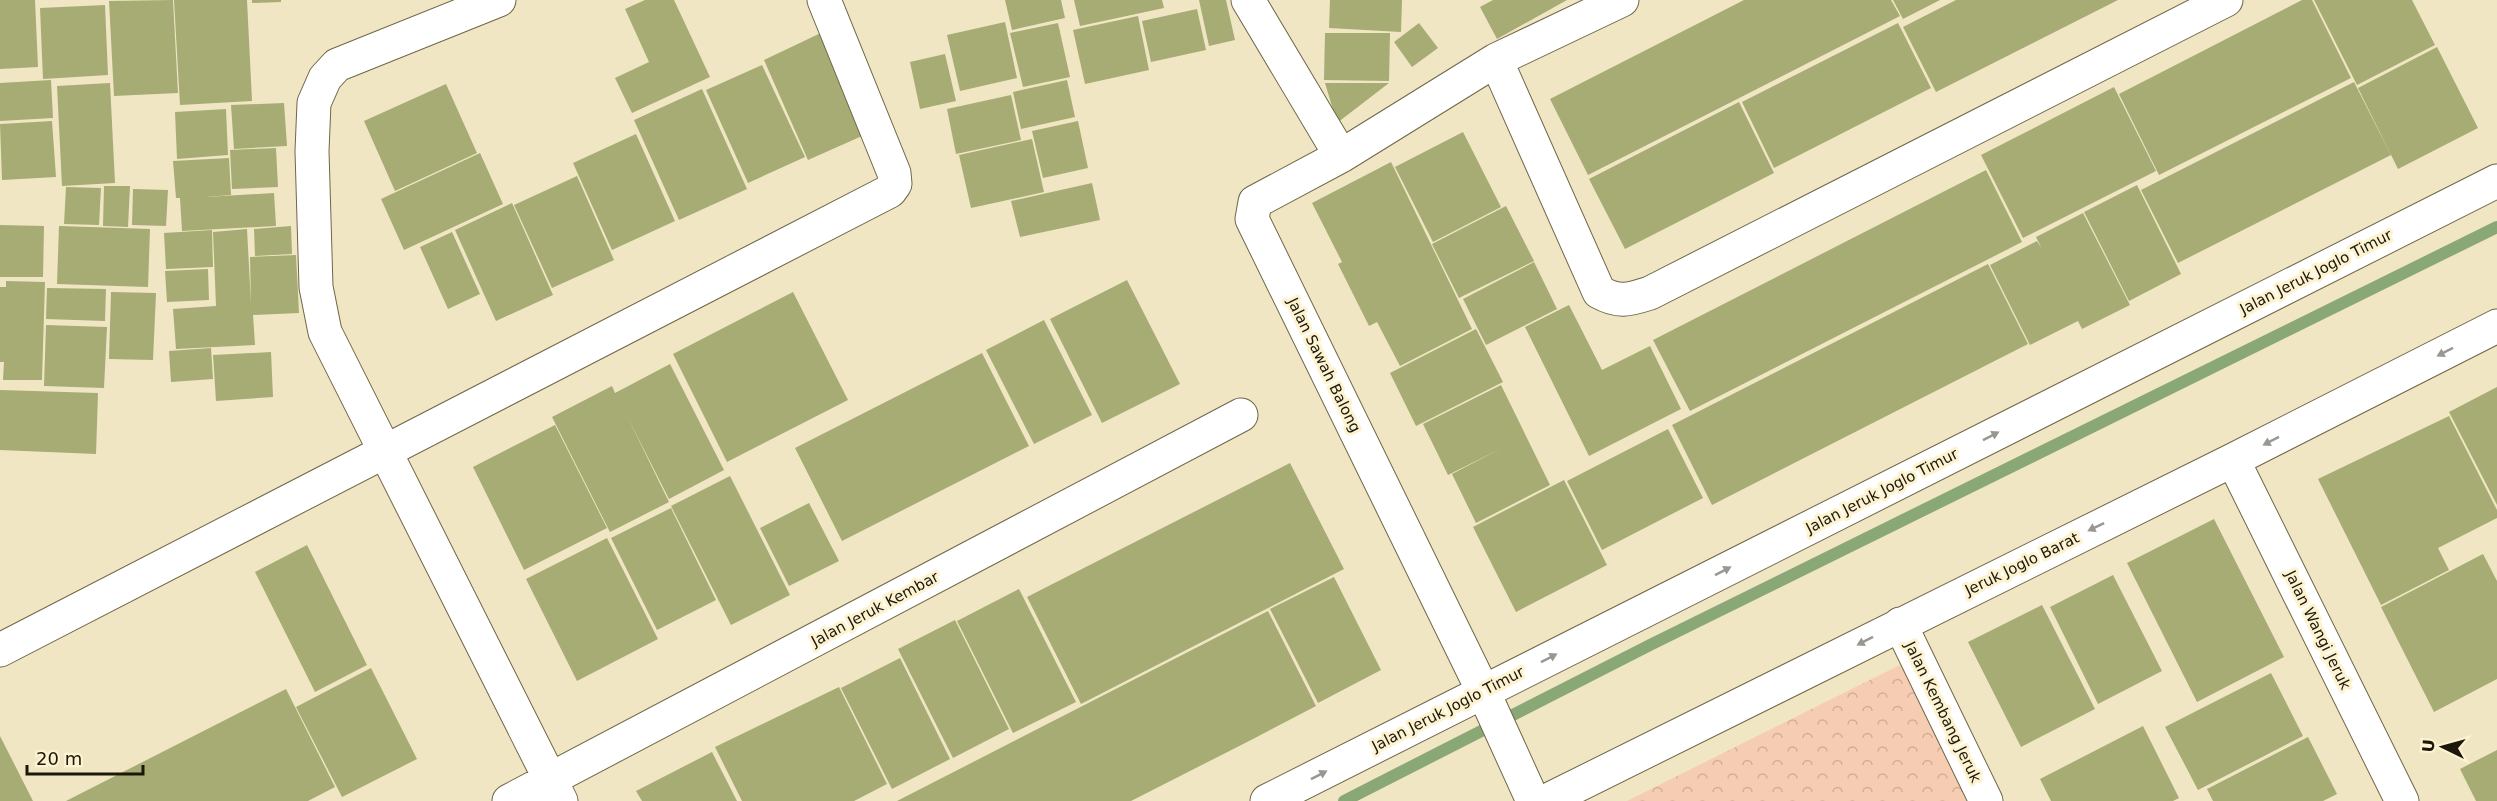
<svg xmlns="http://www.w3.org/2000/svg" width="2497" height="801" font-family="'DejaVu Sans',sans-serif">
<defs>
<pattern id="park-crowns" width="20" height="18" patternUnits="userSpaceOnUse" patternTransform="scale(1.5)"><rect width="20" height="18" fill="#f6ccb2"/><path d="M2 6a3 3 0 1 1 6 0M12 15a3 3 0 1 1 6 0" fill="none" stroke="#d2ae98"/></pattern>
</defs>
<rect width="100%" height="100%" fill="#f0e6c4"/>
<!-- park -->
<path fill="url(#park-crowns)" d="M1908,661L1977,801H1627Z"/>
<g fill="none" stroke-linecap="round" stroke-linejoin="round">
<!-- stream -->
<path stroke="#8aa776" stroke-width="12" d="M1344,801L1650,645L2497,227"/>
</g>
<!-- building -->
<path fill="#a6ac74" d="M0,0H35L38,67L0,69Z
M173,0L178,93L114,96L109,1Z
M174,0H247L252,101L180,105Z
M252,0H281V2L252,3Z
M645,0H674L710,77L632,113L615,78L649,62L625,9Z
M1005,0H1061L1065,18L1012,30Z
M1074,0H1162L1164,8L1080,26Z
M1199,0H1226L1235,40L1209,46Z
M1330,0H1402L1401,32L1329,28Z
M1493,0H1567L1497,39L1480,7Z
M1744,0H1891L1900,16L1588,175L1550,99Z
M1893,0H1940L1903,19Z
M1956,0H2118L1936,92L1903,27Z
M2302,0H2312L2351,78L2159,175L2119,94Z
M2314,0H2412L2435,45L2357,85Z
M105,5L108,75L43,79L40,8Z
M1197,9L1206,50L1151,62L1142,21Z
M1138,16L1149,70L1085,84L1073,30Z
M1005,22L1017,78L960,91L947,35Z
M1058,23L1070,77L1023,87L1010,33Z
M1419,23L1438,48L1412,67L1394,42Z
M1898,23L1931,88L1774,168L1742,102Z
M825,31L871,132L808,160L764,60Z
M1325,33H1390L1389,81L1324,80Z
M2437,47L2478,128L2398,169L2358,88Z
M945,54L956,101L920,109L910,62Z
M762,65L805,157L748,183L706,90Z
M51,80L53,118L0,121V83Z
M1067,80L1075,117L1021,129L1013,92Z
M2354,82L2391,155L2178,263L2141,190Z
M110,83L115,183L62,186L57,86Z
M1325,83H1389L1337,123Z
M446,84L477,153L395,191L364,121Z
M2114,87L2156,171L2023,238L1981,155Z
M702,89L747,189L679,220L634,120Z
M1011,95L1021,140L956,154L947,109Z
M1739,102L1774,173L1625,249L1589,179Z
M284,103L287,146L234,149L231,105Z
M226,109L228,155L177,159L175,112Z
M52,121L56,177L2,180L0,124Z
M1078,121L1088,168L1043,178L1032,131Z
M1463,132L1501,207L1433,242L1395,167Z
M636,134L675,221L612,250L573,163Z
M1032,139L1044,192L971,208L959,155Z
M276,148L278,187L232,189L230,150Z
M480,153L503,204L404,250L381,199Z
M229,158L231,195L206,197L274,193L276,226L182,231L180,198H176L173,161Z
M1391,162L1472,329L1400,366L1377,322L1369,326L1338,264L1342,262L1312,203Z
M1986,170L2022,242L1690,411L1653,340Z
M577,176L614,260L552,288L514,205Z
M1092,183L1100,220L1020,237L1011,201Z
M2137,185L2181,274L2129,301L2084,212Z
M104,186H130L128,227L103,226Z
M66,187L101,188L99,225L64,224Z
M133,189L168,190L166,226L132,225Z
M512,203L553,295L496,321L455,230Z
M1506,206L1534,261L1459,298L1432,244Z
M2083,213L2130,305L2082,329L2078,321L2030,345L1990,265L2037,241L2042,249L2036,237Z
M0,225L44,226L43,277H0Z
M59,226L150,229L148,287L57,284Z
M291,226L292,254L255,256L254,229Z
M247,229L251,304L250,257L296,255L299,313L253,315L255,345L176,349L173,309L216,306L213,232Z
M212,230L213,267L166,269L164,233Z
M452,232L480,294L448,309L420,247Z
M1534,262L1557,309L1486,345L1463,299Z
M1988,264L2028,344L1712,505L1672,425Z
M208,269L209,300L167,302L165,271Z
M1127,280L1180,384L1102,423L1050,319Z
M6,281L45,282L42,380H3L4,362H0V287H6Z
M47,288L106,289L105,321L46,319Z
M111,292L156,293L153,360L109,359Z
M793,292L848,400L727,462L673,354Z
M1569,305L1602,370L1650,346L1681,409L1589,456L1525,327Z
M1044,320L1092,415L1034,444L986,350Z
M46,325L107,327L104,388L44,386Z
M1476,329L1503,382L1416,426L1390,373Z
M211,348L213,379L171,382L169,351Z
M271,352L273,397L216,401L213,355Z
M982,353L1029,446L842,541L795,448Z
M670,364L724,470L669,499L628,418L669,502L610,532L552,417L612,386L615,393Z
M1501,385L1550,485L1476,523L1452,474L1502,448L1448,475L1423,424Z
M2497,387V505L2449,412Z
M0,390L98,393L96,454L0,450Z
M2449,416L2497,510V518L2438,548L2449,570L2381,605L2318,479Z
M555,425L607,528L524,570L473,467Z
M1668,429L1703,498L1602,550L1567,481Z
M1290,463L1344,569L1081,704L1027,597Z
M730,476L790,595L731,625L671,506Z
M1564,480L1607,565L1516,612L1473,527Z
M809,503L839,561L789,586L760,528Z
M671,508L716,600L657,630L611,538Z
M2214,519L2284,657L2197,702L2127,563Z
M607,538L658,639L577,681L526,579Z
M307,545L367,665L315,692L255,572Z
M2483,554L2497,581V679L2434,712L2381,607Z
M2113,575L2162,671L2098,704L2050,607Z
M1334,577L1381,670L1318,703L1270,609Z
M1019,589L1076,702L1013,733L957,621Z
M2042,605L2095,709L2021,747L1968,642Z
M1268,611L1316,706L1253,739L1131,801H897Z
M955,620L1009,729L953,758L898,649Z
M900,658L950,759L892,789L841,688Z
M371,668L417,759L342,797L296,707Z
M2271,673L2303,736L2198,790L2165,727Z
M839,687L887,784L854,801H742L715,747Z
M286,689L335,787L308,801H66Z
M2143,726L2179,798L2173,801H2051L2040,779Z
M0,736L33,801H0Z
M2308,737L2337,794L2323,801H2213L2207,789Z
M2497,750V801H2476L2460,769Z
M712,752L737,801H642L636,791Z"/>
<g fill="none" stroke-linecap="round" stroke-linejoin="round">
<!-- street casing -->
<g stroke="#6f6648" stroke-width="35">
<path id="street" d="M499,0L337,65L325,78L314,103L312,151L316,287L325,332L561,801
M1248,0L1341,156
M1496,60L1599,292C1619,303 1628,300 1650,293L2226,0
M2233,460L2402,801
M1900,624L1986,801
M0,650L890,191L895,184L894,173L824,0
M509,801L1241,415
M1267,801L2497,181
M1533,801L1483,691L1252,219L1255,202L1341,156L1496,60L1622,0
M1546,801L2233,460L2497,326"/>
</g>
<!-- street -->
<use href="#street" stroke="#fff" stroke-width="33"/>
</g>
<!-- one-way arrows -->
<defs><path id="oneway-solid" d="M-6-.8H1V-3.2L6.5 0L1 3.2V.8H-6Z" transform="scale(1.5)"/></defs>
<g fill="#989791">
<use href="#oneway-solid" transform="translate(2445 352) rotate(153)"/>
<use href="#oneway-solid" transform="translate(1991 436) rotate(-27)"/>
<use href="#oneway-solid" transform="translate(2271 441) rotate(153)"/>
<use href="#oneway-solid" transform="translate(2096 527) rotate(154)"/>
<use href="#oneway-solid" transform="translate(1723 571) rotate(-27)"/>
<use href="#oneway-solid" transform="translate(1865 641) rotate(153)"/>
<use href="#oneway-solid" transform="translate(1549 658) rotate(-27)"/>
<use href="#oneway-solid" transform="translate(1319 775) rotate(-27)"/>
</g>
<g text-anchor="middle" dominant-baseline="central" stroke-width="6" stroke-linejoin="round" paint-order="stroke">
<!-- street labels -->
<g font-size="15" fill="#1b170b" stroke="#fdf3d1">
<text transform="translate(2316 272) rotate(-27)">Jalan Jeruk Joglo Timur</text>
<text transform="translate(1324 365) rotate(64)">Jalan Sawah Balong</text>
<text transform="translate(1882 491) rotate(-27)">Jalan Jeruk Joglo Timur</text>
<text transform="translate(2022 564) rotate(-26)">Jeruk Joglo Barat</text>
<text transform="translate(875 609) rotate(-28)">Jalan Jeruk Kembar</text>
<text transform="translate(2318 630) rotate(64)">Jalan Wangi Jeruk</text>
<text transform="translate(1448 709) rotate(-27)">Jalan Jeruk Joglo Timur</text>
<text transform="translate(1943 712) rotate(64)">Jalan Kembang Jeruk</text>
</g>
</g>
<!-- north arrow -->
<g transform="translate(2443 747) rotate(275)" stroke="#fdf3d1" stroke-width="4.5" paint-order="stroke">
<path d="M0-4.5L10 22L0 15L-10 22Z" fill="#1b170b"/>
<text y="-9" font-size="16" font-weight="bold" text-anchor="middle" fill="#1b170b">U</text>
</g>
<!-- scale -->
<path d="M27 765v9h116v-9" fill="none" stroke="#1b170b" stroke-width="3"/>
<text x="36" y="765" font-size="18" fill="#1b170b" stroke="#fdf3d1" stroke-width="4.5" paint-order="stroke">20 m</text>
</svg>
